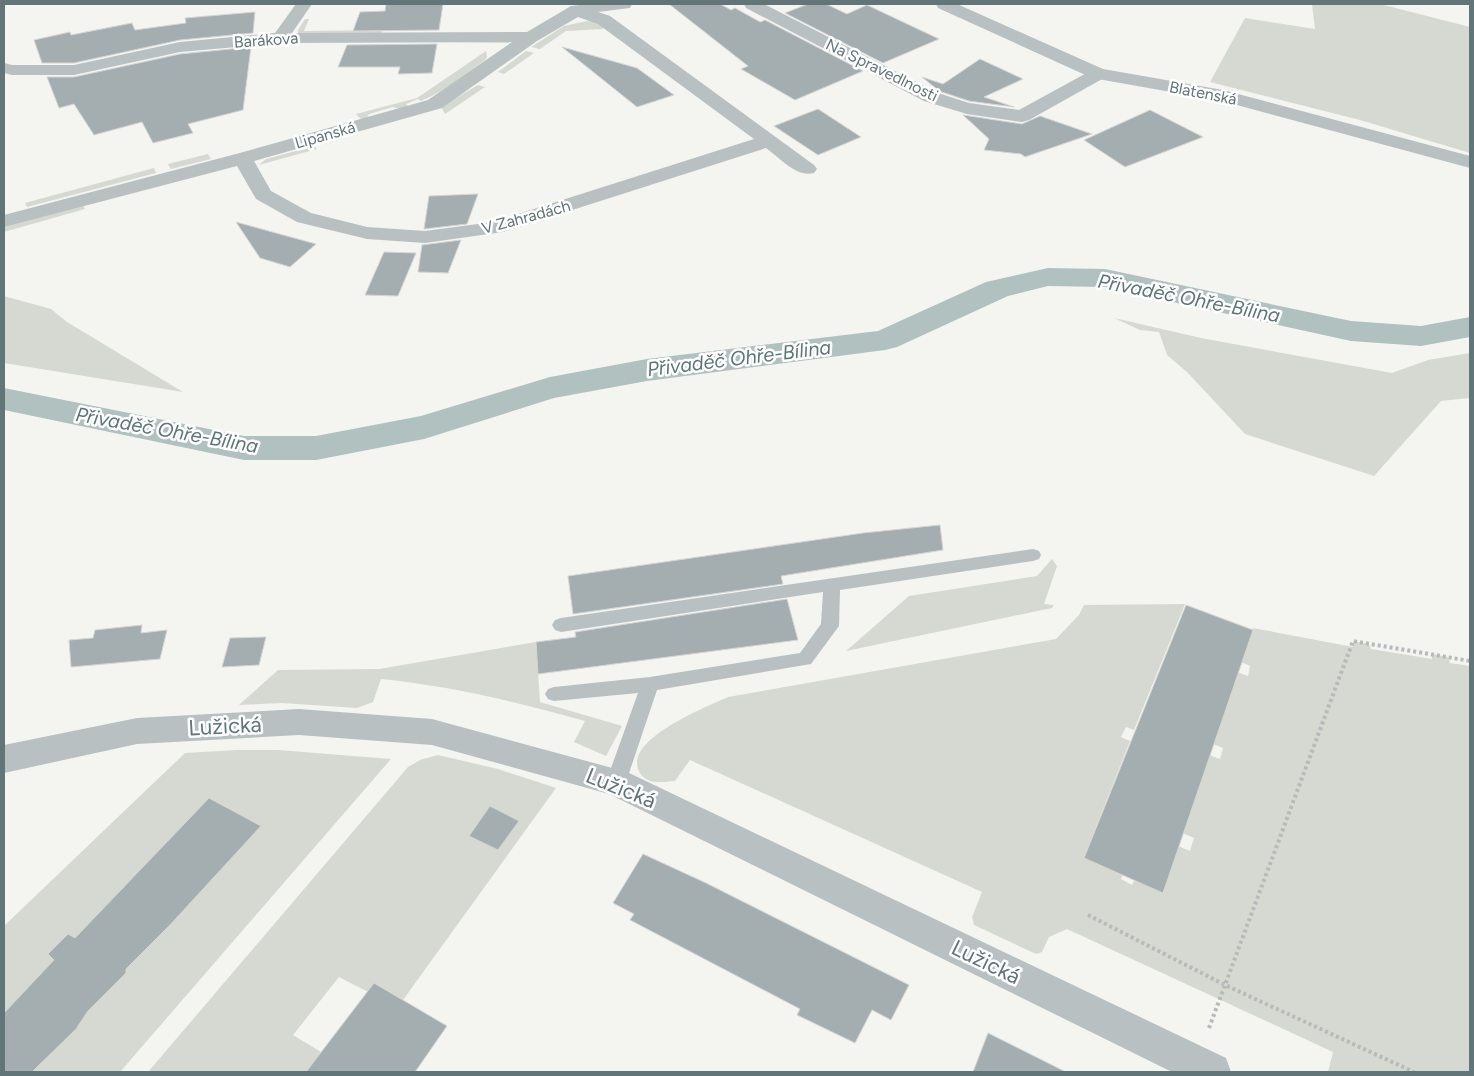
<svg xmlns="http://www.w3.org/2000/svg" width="1474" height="1076" font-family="Figtree,sans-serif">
<rect width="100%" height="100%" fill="#f4f4f1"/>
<!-- green -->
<path fill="#d6d9d1" d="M1312,4H1380L1470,27V153L1360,120L1210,82L1245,18L1315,29Z
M305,19H309L304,31L382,30L381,33L298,35V30Z
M587,21L598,22L603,26V29L566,31L540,49L531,47L564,26Z
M486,51L487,57L485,60C464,75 445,91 421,101L418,99L406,104L408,106L400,109L393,107L369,114L366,119L362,120L356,114L417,98Z
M526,51L534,53L504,74L498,72Z
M478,85L485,87L445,114L441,107Z
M314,146L317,149L259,165L266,159Z
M208,154L211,159L171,169L168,164Z
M154,168L156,173L27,207L25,203Z
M83,205L85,209L4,232V225Z
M4,296L51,309L67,322L183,392L4,363Z
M1114,318L1201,338L1392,373L1428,360L1470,353V398L1441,401L1374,476L1245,434L1187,372L1167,355L1159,332L1140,330Z
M1052,559L1057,566L1044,604L1054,605L1052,608L846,651L909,596L1037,576Z
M1185,604L1134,730L1126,727L1121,737L1130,741L1084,857L1123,874L1121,879L1132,885L1135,879L1178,846L1190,851L1194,838L1182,833L1209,755L1220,759L1223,748L1213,744L1237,672L1248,676L1250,666L1241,662L1253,628L1353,647V641L1369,644L1371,649L1432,659V654L1448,657L1450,663L1470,666V1072H1328L1333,1052L1067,929L1049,937L1042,952L1036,954L974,925L972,917L982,892L690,760L675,781C663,782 647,785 640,773C620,741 706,707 728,697L1056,639L1079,615L1084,605Z
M536,642L540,702L622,726L606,756L574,742L585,721C517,702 451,686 381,679L373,702L357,708L282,703L239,705L278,670L379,669Z
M237,750H278L391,759L120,1072H4V926L185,753Z
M438,755L498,769L556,788L403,1000L374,983L368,992L339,977L293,1035L321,1052L306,1072H148L408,767L420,760Z"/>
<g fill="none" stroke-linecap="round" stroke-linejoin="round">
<!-- canal -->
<path fill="#b0c1c0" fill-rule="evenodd" d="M1048,268L1105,269L1351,321L1421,326L1470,317V337L1421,346L1351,341L1105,287L1048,286L1008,296L897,347L885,350L647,381L554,398L424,439L316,460H244L4,410V388L244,436H316L421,416L550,377L647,359L878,331L986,282Z"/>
</g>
<!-- building -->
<path fill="#a4aeb0" stroke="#d6d5d4" d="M386,4H443L439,30L353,31L360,12L385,11Z
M669,4H720L731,10L735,8L760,22L765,20L863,71L795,100L741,69L748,66Z
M808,4H826L847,14L867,5L939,39L883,63L785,13Z
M255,12L253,33L180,40L74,63H42L34,40L70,32L71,35L132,23L135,30L186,23L185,18Z
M437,44L432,73L398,74L400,67H338L347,45Z
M251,47L243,110L188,124L193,133L153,143L142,122L94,135L74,104L59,108L47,77H74L180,54Z
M562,47L637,68L674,95L637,107Z
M980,59L1023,79L984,97L1014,107L969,101L939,91L922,77L943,84Z
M818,109L861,137L818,155L774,126Z
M1150,110L1203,137L1125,167L1084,140Z
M963,115L1022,124L1040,116L1092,134L1025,157L1021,154L984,150L989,139Z
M478,194L467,224L424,229L429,196Z
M236,222L316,244L290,267L260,258Z
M461,240L448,273L418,272L422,245Z
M384,252L416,253L398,296L365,295Z
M940,525L943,550L781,576L783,584L573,614L568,576L863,533Z
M787,599L798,640L538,674L536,642L576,637L575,632Z
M1186,605L1253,630L1163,893L1084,858Z
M142,625L141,633L167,630L160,659L71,667L69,640L93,638L95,630Z
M266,637L259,665L222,667L230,638Z
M209,798L261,826L169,926L126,969V973L88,1011L76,1029L32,1072H4V1013L54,960L48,954L68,934L75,938Z
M490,806L519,821L498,850L469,836Z
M643,854L706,883L909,985L891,1020L872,1010L855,1043L797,1015L800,1009L630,920L634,914L613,903Z
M374,983L447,1026L415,1072H306Z
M988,1033L1066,1072H973Z"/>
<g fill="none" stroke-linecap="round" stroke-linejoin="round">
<!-- path -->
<path stroke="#b6babb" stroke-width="4" stroke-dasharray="3 3" stroke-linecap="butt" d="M1088,915L1225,985L1414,1072
M1209,1028L1353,641L1470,661"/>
<!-- service -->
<path fill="#b9c0c1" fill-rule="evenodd" d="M1033,549L1039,551L1041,555L1039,559L1033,561L840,590L839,626L811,664L657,690L626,782L623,788L616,790L609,788L606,782L638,693L554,701L548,699L545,694L548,689L554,687L650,677L800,653L821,624L823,592L561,632L555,630L552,625L555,620L561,618Z"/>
<!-- minor -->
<path fill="#b9c0c1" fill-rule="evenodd" d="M296,4H312L292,33L527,32L571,6L587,4H632L630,8L598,12L610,16L814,165L817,169L814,173C797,178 780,158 766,148L503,232L425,243L367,239L297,222L256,199L237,166L4,227V215L236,154L428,100L512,42L280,43L180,52L74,75H12L4,73V63L12,65H74L180,42L275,33ZM578,17L598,24L754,139L493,222L425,231L367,227L311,213L271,191L254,161L442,108L537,41Z
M744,4H764L938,93L969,103L1019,110L1092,70L1098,69L1104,70L1107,74L1104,78L1029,120L1022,122L967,114L924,101L746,8Z
M299,709L432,719L627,772L1226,1058L1231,1072H1172L609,794L432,745L299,735L137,744L4,773V745L137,718Z"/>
<!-- tertiary -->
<path fill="#b9c0c1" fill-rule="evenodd" d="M936,4H957L1103,69L1223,90L1470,156V168L1222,101L1092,78L938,8Z"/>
</g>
<g text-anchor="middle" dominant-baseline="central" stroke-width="5" stroke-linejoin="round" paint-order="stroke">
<!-- far-street labels -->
<g font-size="16" fill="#62767a" stroke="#fff">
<text transform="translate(266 40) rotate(-4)">Barákova</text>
<text transform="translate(882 70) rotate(26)">Na Spravedlnosti</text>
<text transform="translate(1203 93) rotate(11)">Blatenská</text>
<text transform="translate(325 135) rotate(-16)">Lipanská</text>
<text transform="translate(526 217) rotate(-15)">V Zahradách</text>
</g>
<!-- water labels -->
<g font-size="20" font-style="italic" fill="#5d7676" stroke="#fff">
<text transform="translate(1189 298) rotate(11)">Přivaděč Ohře-Bílina</text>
<text transform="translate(739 358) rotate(-7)">Přivaděč Ohře-Bílina</text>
<text transform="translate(167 430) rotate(10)">Přivaděč Ohře-Bílina</text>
</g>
<!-- near-street labels -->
<g font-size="22" fill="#62767a" stroke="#fff">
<text transform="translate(225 726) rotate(-3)">Lužická</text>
<text transform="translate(621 788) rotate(22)">Lužická</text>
<text transform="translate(986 962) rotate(26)">Lužická</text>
</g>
</g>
<!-- border -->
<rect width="1474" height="1076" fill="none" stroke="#62767a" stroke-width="10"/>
</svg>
